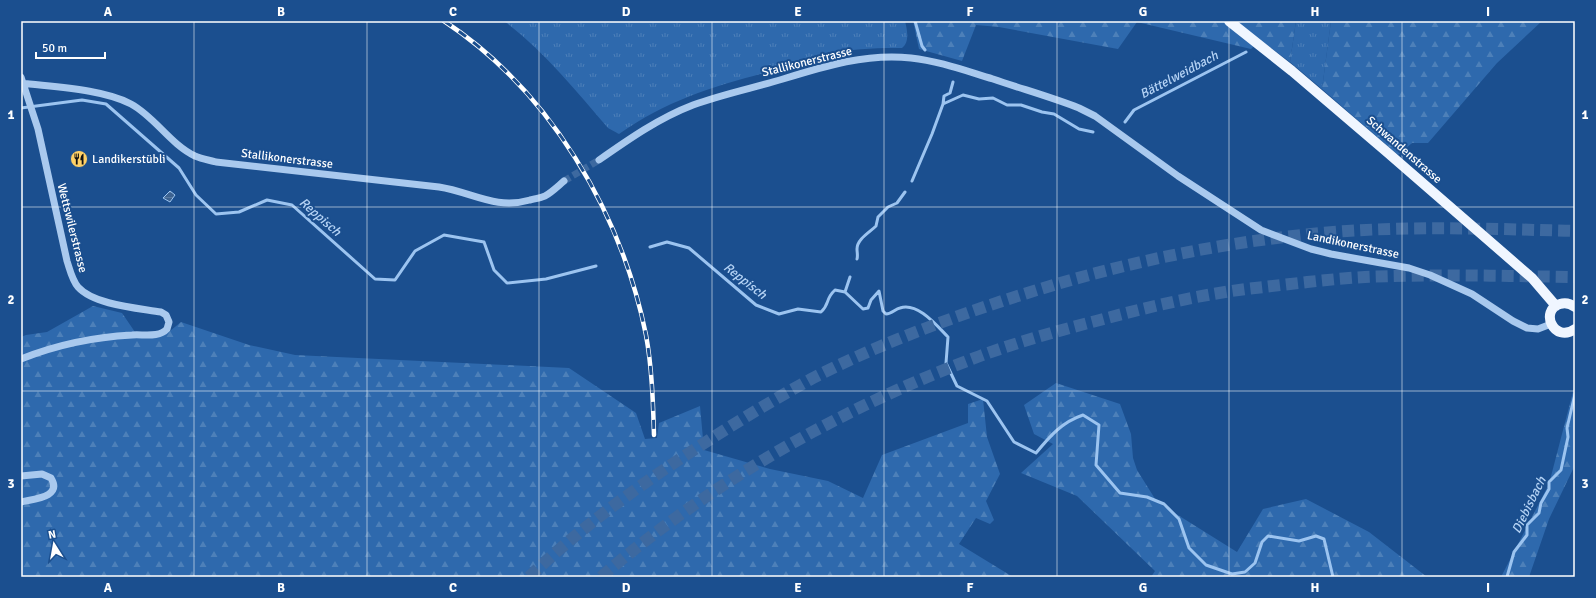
<svg xmlns="http://www.w3.org/2000/svg" width="1596" height="598" font-family="Signika,sans-serif">
<defs>
<pattern id="grass-tufts" width="24" height="20" patternUnits="userSpaceOnUse"><rect width="24" height="20" fill="#2e69ad"/><path d="M3 7l-1-3M5 7V3M7 7l1-3M15 17l-1-3M17 17v-4M19 17l1-3" fill="none" stroke="#4d80b9"/></pattern>
<pattern id="forest-firs" width="22" height="20" patternUnits="userSpaceOnUse"><rect width="22" height="20" fill="#2e69ad"/><path d="M5 1l3.5 6h-7zM16 11l3.5 6h-7z" fill="#4d80b9"/></pattern>
<pattern id="water-rules" width="6" height="5" patternUnits="userSpaceOnUse"><rect width="6" height="5" fill="#3c6290"/><path d="M0 2.5h6" fill="none" stroke="#597aa1"/></pattern>
</defs>
<rect width="100%" height="100%" fill="#1b4f8f"/>
<!-- grass -->
<path fill="url(#grass-tufts)" d="M504,21H905C907,29 910,42 902,48C880,48 858,48 836,53C815,57 795,65 775,70C718,85 668,99 619,134L608,128C576,91 544,51 504,21Z
M1296,21H1331L1322,89L1290,62Z"/>
<!-- forest -->
<path fill="url(#forest-firs)" d="M913,21H1296L1290,62L1260,40L1251,49L1137,22L1118,49L999,27L976,25L962,61L919,49Z
M1331,21H1542L1497,63L1428,143H1412L1398,155L1322,89Z
M93,306L122,313L137,335L170,331L181,322L249,345L295,355L569,368L636,413L645,439L657,438L659,423L700,406L704,450L770,469L828,481L863,498L882,455L968,423V404L983,399L987,437L1000,474L986,501L994,520L990,524L976,518L959,544L1013,577H21V337L26,335L47,332Z
M1056,383L1120,404L1131,434L1133,458L1137,470L1157,502L1237,552L1263,509L1306,499L1369,532L1427,577H1151L1155,571L1077,496L1021,473L1053,444L1034,434L1024,405Z
M1575,384V465L1549,519L1529,577H1501L1549,484Z"/>
<!-- water -->
<path fill="url(#water-rules)" stroke="#9cc4f0" d="M170,191L175,195L170,202L163,198Z"/>
<g fill="none" stroke-linecap="round" stroke-linejoin="round">
<!-- stream -->
<path stroke="#9cc4f0" stroke-width="3" d="M915,21L922,46L925,50
M943,104L944,96L950,93L953,82
M21,108L82,100L106,104L179,168L196,195L216,214L239,212L267,200L292,205L375,279L395,280L415,251L444,235L484,242L494,270L507,283L546,279L596,266
M1125,122L1134,110L1246,52
M912,181L932,134L943,104L963,95L979,99L993,98L1007,105H1021L1042,112L1054,114L1079,129L1093,132
M650,247L667,242L689,248L756,305L779,314L798,309L821,312C830,304 825,299 835,290L845,292L863,309L868,308L871,300L879,291L883,311L886,314C892,314 895,309 900,308C918,302 937,326 948,337L946,363L957,386L987,401L1014,442L1036,453C1050,436 1062,422 1083,415L1099,425L1096,465L1120,493L1147,497L1164,504L1179,519L1189,548L1206,565L1232,574L1245,572L1255,563L1262,542L1268,536L1299,541L1316,536L1324,539L1333,577
M857,259C858,255 857,253 857,249C857,239 870,232 876,226L878,217L888,207L897,203L905,192
M845,292L850,277
M1507,577L1514,552L1527,535V525L1539,513L1541,503L1549,489V482L1561,470L1568,437L1567,428L1575,394"/>
<!-- minor-tunnel -->
<path stroke="#3d69a0" stroke-width="7" stroke-dasharray="7 3.5" stroke-linecap="butt" d="M564,181L599,160"/>
<!-- highway-tunnel -->
<path stroke="#3d69a0" stroke-width="12" stroke-dasharray="12 6" stroke-linecap="butt" d="M529,577C576,532 631,491 686,455C727,428 769,402 813,378C863,352 916,331 970,312C1092,269 1218,240 1347,231C1423,226 1499,229 1575,231
M601,577C711,482 843,407 980,356C1018,342 1057,331 1096,321C1148,307 1201,294 1255,288C1291,284 1329,279 1365,277C1435,274 1505,276 1575,277"/>
<!-- minor -->
<path stroke="#a9c9ee" stroke-width="7" d="M21,77L38,129L67,261C70,270 72,280 78,287C94,305 138,308 161,312L166,315L169,322L167,329C159,338 143,334 132,335C94,337 56,345 21,359
M21,83C53,87 103,89 131,104C155,117 170,144 195,156C202,159 209,160 216,162L439,187C472,192 495,210 530,200C534,199 540,198 545,196C552,192 558,186 564,181
M599,160C629,139 659,118 693,105C723,94 753,88 783,79C825,66 867,53 911,58C939,61 966,71 993,79C1022,89 1051,97 1079,108L1095,116L1178,176L1261,230L1311,249L1331,254L1409,268L1430,275L1472,294L1513,321L1527,328L1538,329L1551,324
M21,476L42,474L51,478C63,498 32,499 21,502"/>
<!-- major -->
<path stroke="#f0f6ff" stroke-width="10" d="M1229,21L1292,71L1388,153L1532,278L1556,306
M1575,307C1571,304 1566,302 1560,304C1539,310 1554,344 1575,329"/>
<!-- rail casing -->
<g stroke="#fff" stroke-width="4.5">
<path id="rail" d="M444,21C550,91 621,212 646,335C652,368 653,402 654,435"/>
</g>
<!-- rail -->
<use href="#rail" stroke="#1b4f8f" stroke-width="3" stroke-dasharray="9" stroke-linecap="butt"/>
</g>
<!-- grid -->
<path fill="none" stroke="#fff" stroke-width="1" stroke-opacity="0.55" d="M194,21V577M367,21V577M539,21V577M712,21V577M884,21V577M1057,21V577M1229,21V577M1402,21V577M21,207H1575M21,391H1575"/>
<!-- icons -->
<defs>
<g id="restaurant-disc" transform="scale(0.9)"><circle r="9.5" fill="#ffd166" stroke="#1b4f8f"/><path d="M-5-6h1v4h1v-4h1v4h1v-4h1v5L-1.5 .5V6h-2V.5L-5-1ZM5-6V6H3V1.5H1.5Q1.5-4 5-6Z" fill="#111"/></g>
</defs>
<g fill-rule="evenodd">
<use href="#restaurant-disc" x="79" y="159"/>
</g>
<g text-anchor="middle" dominant-baseline="central" stroke-width="4" stroke-linejoin="round" paint-order="stroke">
<!-- street labels -->
<g font-size="12" fill="#fff" stroke="#1b4f8f">
<text transform="translate(807 62) rotate(-14)">Stallikonerstrasse</text>
<text transform="translate(1404 150) rotate(41)">Schwandenstrasse</text>
<text transform="translate(287 159) rotate(7)">Stallikonerstrasse</text>
<text transform="translate(72 228) rotate(76)">Wettswilerstrasse</text>
<text transform="translate(1353 245) rotate(12)">Landikonerstrasse</text>
</g>
<!-- poi labels -->
<g font-size="12" fill="#fff" stroke="#1b4f8f" text-anchor="start">
<text x="92" y="159">Landikerstübli</text>
</g>
<!-- water labels -->
<g font-size="13" font-style="italic" fill="#b5d3f5" stroke="#1b4f8f">
<text transform="translate(1179 75) rotate(-28)">Bättelweidbach</text>
<text transform="translate(320 217) rotate(41)">Reppisch</text>
<text transform="translate(745 281) rotate(38)">Reppisch</text>
<text transform="translate(1529 505) rotate(-64)">Diebisbach</text>
</g>
</g>
<!-- border -->
<rect width="1596" height="598" fill="none" stroke="#1b4f8f" stroke-width="44"/>
<!-- north arrow -->
<g transform="translate(54 544) rotate(349)" stroke="#1b4f8f" stroke-width="3" paint-order="stroke">
<path d="M0-3L7 15L0 10L-7 15Z" fill="#ffffff"/>
<text y="-6" font-size="11" font-weight="bold" text-anchor="middle" fill="#ffffff">N</text>
</g>
<!-- scale -->
<path d="M36 52v6h69v-6" fill="none" stroke="#ffffff" stroke-width="2"/>
<text x="42" y="52" font-size="12" fill="#ffffff" stroke="#1b4f8f" stroke-width="3" paint-order="stroke">50 m</text>
<rect x="22" y="22" width="1552" height="554" fill="none" stroke="#fff" stroke-width="1.5"/>
<g font-size="13" text-anchor="middle" font-weight="bold" fill="#fff">
<text x="108" y="16">A</text>
<text x="281" y="16">B</text>
<text x="453" y="16">C</text>
<text x="626" y="16">D</text>
<text x="798" y="16">E</text>
<text x="970" y="16">F</text>
<text x="1143" y="16">G</text>
<text x="1315" y="16">H</text>
<text x="1488" y="16">I</text>
<text x="11" y="119">1</text>
<text x="1585" y="119">1</text>
<text x="11" y="304">2</text>
<text x="1585" y="304">2</text>
<text x="11" y="488">3</text>
<text x="1585" y="488">3</text>
<text x="108" y="592">A</text>
<text x="281" y="592">B</text>
<text x="453" y="592">C</text>
<text x="626" y="592">D</text>
<text x="798" y="592">E</text>
<text x="970" y="592">F</text>
<text x="1143" y="592">G</text>
<text x="1315" y="592">H</text>
<text x="1488" y="592">I</text>
</g>
</svg>
